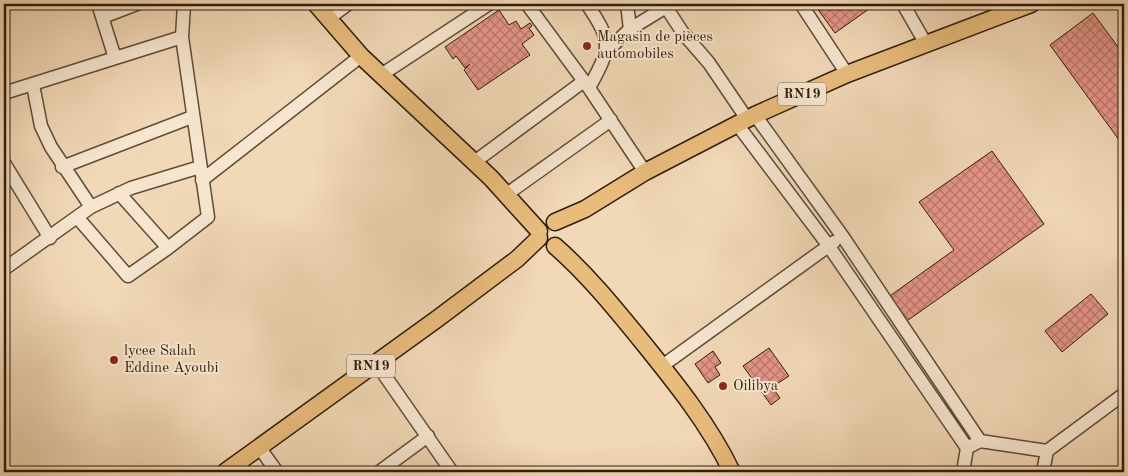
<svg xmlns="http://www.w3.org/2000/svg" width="1128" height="476" font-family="'Old Standard TT',serif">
<defs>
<pattern id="building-cross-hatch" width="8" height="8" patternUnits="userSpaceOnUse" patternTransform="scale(1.25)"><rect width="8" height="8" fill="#e59488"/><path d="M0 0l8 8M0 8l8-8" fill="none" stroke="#ba786e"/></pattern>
</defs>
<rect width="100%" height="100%" fill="#f1d8b6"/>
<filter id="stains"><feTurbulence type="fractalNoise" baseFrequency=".004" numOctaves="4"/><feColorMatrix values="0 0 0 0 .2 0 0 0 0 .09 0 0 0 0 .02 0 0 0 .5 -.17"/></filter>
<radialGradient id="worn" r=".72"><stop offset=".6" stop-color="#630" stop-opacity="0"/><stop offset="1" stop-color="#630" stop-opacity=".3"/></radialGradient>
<!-- building -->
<path fill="url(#building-cross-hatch)" stroke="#301d0c" d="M814,4H876L835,33Z
M499,10L509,25L516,21L521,29L530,23L532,26L529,28L534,35L522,44L530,55L478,90L464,70L470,64L465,68L456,56L453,59L445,47Z
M1093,13L1124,55V142L1122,144L1050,45Z
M992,151L1044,224L904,323L887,298L954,250L919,202Z
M1091,294L1108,314L1062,352L1045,331Z
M769,348L789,376L772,387L780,398L771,405L743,366Z
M713,351L721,363L715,367L720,375L708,383L695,364Z"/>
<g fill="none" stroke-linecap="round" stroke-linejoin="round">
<!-- minor casing -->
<g stroke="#604c36" stroke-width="15">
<path id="minor" d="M98,4L115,58
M527,4L589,88L645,172
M587,4C613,43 611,47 589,88
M627,4L630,29
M801,4L847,74
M903,4L926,44
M666,7L683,33L709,63L747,119
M103,17L137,4
M328,19L348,4
M606,52L630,29L671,4
M381,75L489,4
M33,85L41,126L51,147L91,207
M4,93L182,37
M755,115L843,237L980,441
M737,124L828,245L967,448
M4,163L50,238
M473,163L584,81
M62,167L192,117
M202,180L361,56
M119,193L168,248
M507,194L611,120
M77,217L128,276L168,248L208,217L182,37L184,4
M4,269L91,207L131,188L200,167
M376,363L452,472
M662,366L834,242
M259,447L277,472
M1047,451L1124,394
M379,472L428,436
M963,472L967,448L980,441L1047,451L1043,472"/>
</g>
<!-- major casing -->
<g stroke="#301d0c" stroke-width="19">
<path id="major" d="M316,4L361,56L491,178L539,231
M555,222L585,209L645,172L755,115L847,74L1031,4
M555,246C587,274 613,306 640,339C674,381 709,424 732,472
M225,472L437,319L517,259L539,238"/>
</g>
<!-- minor -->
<use href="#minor" stroke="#f6e6d0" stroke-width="12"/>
<!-- major -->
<use href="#major" stroke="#e8bc7b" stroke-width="16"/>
</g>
<!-- markers -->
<g fill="#8f2418" stroke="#f6e6d0" stroke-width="2">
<circle cx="587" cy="46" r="5"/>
<circle cx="114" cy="360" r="5"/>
<circle cx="723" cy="386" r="5"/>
</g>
<g text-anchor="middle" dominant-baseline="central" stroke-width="4" stroke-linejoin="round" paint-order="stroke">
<!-- shield labels -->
<g fill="#f6e6d0" stroke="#6b5947" stroke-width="1">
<rect x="778" y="82.5" width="48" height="23" rx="4"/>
<rect x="347" y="354.5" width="48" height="23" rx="4"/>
</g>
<g font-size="14" font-weight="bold" fill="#301d0c">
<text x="802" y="94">RN19</text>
<text x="371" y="366">RN19</text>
</g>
<!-- poi labels -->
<g font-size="15" fill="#301d0c" stroke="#f6e6d0" text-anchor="start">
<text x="597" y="37">Magasin de pièces<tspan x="597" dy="17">automobiles</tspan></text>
<text x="124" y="351">lycee Salah<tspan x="124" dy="17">Eddine Ayoubi</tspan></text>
<text x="733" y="386">Oilibya</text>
</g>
</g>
<!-- margin -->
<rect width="1128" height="476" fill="none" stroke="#f1d8b6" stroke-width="20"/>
<rect x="5" y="5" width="1118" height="466" fill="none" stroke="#301d0c" stroke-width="2.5"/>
<rect x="10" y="10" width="1108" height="456" fill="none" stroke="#301d0c"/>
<rect width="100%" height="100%" filter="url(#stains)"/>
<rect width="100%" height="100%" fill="url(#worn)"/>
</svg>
